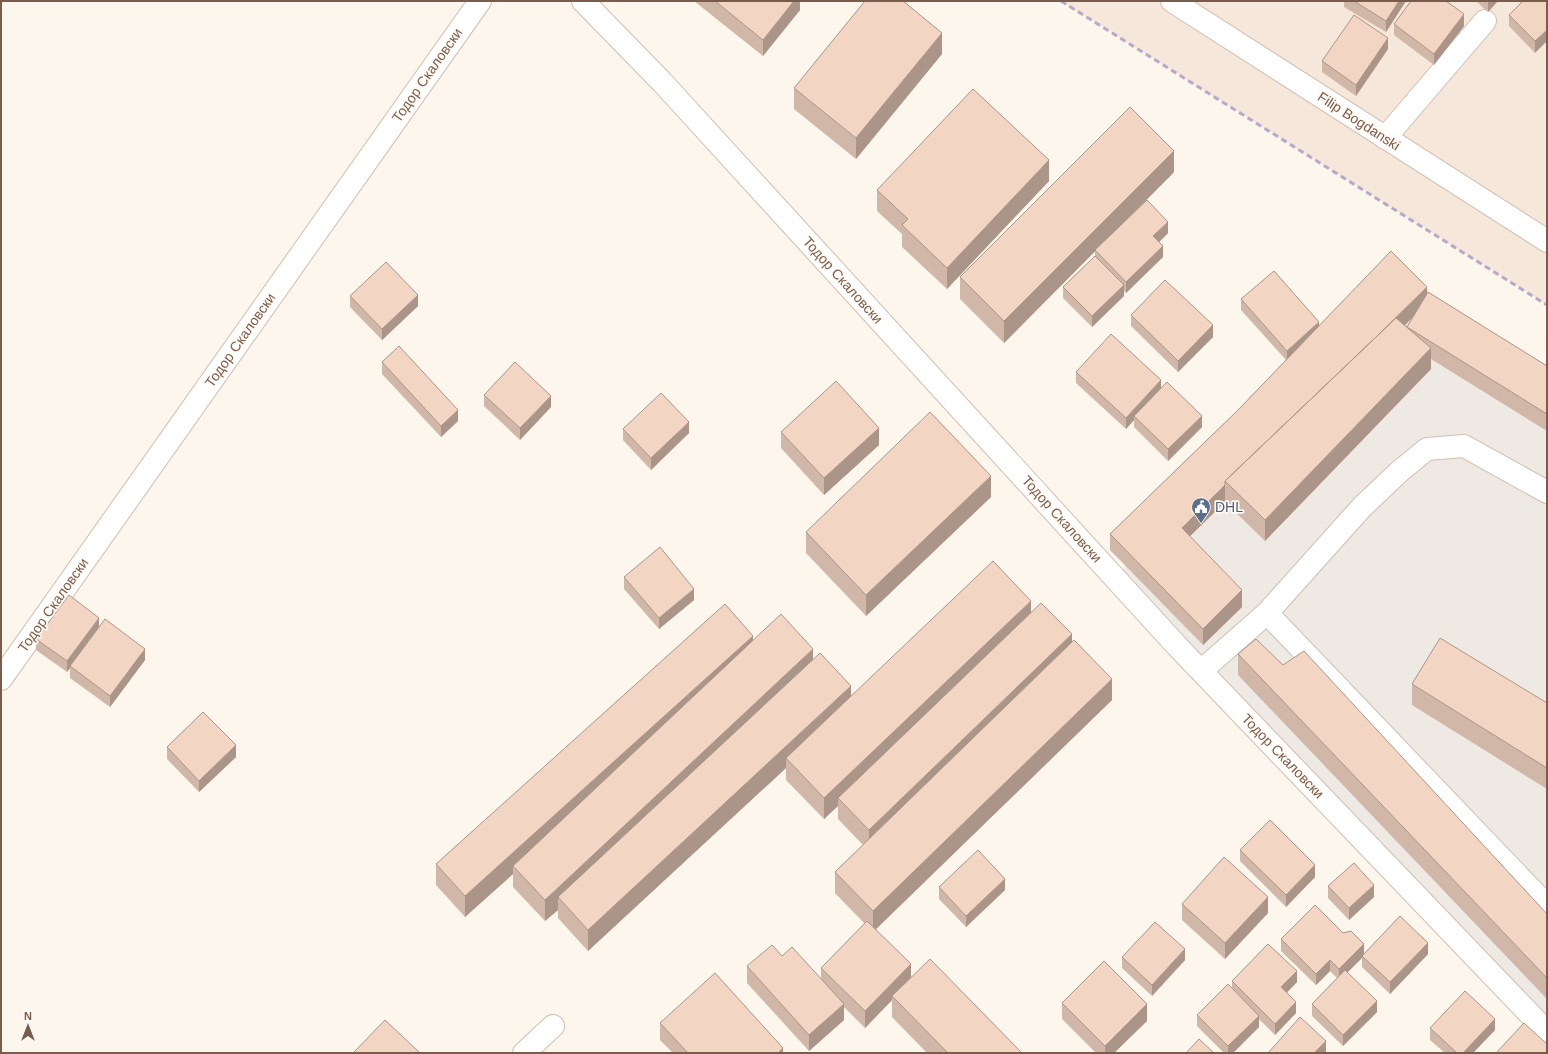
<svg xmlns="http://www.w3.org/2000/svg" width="1548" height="1054" font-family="Helvetica,sans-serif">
<rect width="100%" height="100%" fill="#fdf6ec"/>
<!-- residential -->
<path fill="#f5e8da" d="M1061,1H1547V305Z"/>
<!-- industrial -->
<path fill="#efe9e4" d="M1390,279L1547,379V1029L1117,576Z"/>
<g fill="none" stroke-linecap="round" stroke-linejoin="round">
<!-- minor casing -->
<g stroke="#d1beb0" stroke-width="24">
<path id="minor" d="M583,1L662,82L1177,646L1547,1032
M1172,1L1547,241
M1385,138L1485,21
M1267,613L1547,906
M1201,671L1267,613L1362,507L1400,471L1427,449L1464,446L1547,492
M1,679L480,1
M524,1053L553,1026"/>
</g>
<!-- minor -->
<use href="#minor" stroke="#fff" stroke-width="22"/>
<!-- rail -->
<path stroke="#b9a8c9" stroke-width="3" stroke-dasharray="6 4" stroke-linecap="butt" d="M1061,1L1547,305"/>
</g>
<!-- wall -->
<path fill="#d1b7a8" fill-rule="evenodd" d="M694,1H800V10L763,56Z
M1344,1H1406L1386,32L1344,7Z
M1476,1H1498L1488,12Z
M1547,3L1535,53L1509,26V15Z
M1394,24L1464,26L1434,65L1394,35Z
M1388,49L1356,96L1322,72V61Z
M942,54L856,159L794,109V88Z
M1174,172L1123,224L1168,233L1159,242L1163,257L1126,293L1124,291V296L1092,327L1063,298V287L1095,256V251L1004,343L960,299V277Z
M1049,181L947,289L902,247V234L877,211V190Z
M1427,294L1547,366V431L1431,359V369L1265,541L1225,502L1190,536L1242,607L1203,645L1110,550V534L1238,410L1286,360L1241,310V299L1319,325ZM1412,318L1407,327L1405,326Z
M350,296L418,306L382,340L350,307Z
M1131,315L1213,337L1178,372L1131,326Z
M382,362L458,421L441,437L382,374Z
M1076,372L1161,389L1202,427L1168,461L1134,427V420L1126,429L1076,383Z
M484,395L551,407L520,440L484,406Z
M623,429L689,433L651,470L623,440Z
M781,432L879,445L824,495L781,448Z
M991,497L866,616L806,553V532Z
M624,577L694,600L659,629L624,589Z
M1031,613L1072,642L1112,700L876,929L911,977L1022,1053H927L892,1017V1000L865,1028L844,1007V1020L809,1051L747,983V966L782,956L821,978V968L865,924L835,893V872L863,845L838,819V806L824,819L786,780V768L588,951L558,918V910L545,921L513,887V874L465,917L436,885V864L753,640L813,659L851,696Z
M99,627L145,660L110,707L70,678V668L67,672L36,650V639Z
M1238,654L1283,665L1547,914V999L1238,675Z
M1412,684L1547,703V789L1412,705Z
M167,747L236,757L199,792L167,759Z
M1240,850L1315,877L1286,907L1240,861Z
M1328,886L1374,897L1349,920L1328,898Z
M939,887L1005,890L966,927L939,899Z
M1182,904L1268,913L1225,959L1182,920Z
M1281,939L1364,954H1428L1390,994L1362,967V958L1347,972L1377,1012L1343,1046L1312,1016V1004L1337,978L1330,971L1316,985L1281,951Z
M1122,957L1185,960L1152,996L1122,968Z
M1232,981L1297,982L1287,993L1296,1013L1275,1035L1259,1019V1027L1233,1053H1224L1197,1026V1015L1232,988Z
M1062,1003L1147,1021L1114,1053H1096L1062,1019Z
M660,1023L783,1053H673L660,1040Z
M1430,1028L1495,1030L1473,1053H1445L1430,1040Z"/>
<!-- shaded-wall -->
<path fill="#aa9588" d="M794,1H800V10L763,56V40Z
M1399,1H1406L1386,32V21Z
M1488,1H1498L1488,12Z
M1464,14V26L1434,65V54Z
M1547,30V41L1535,53V41Z
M942,33V54L856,159V138Z
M1388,38V49L1356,96V85Z
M1174,151V172L1004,343V321Z
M1049,160V181L947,289V268Z
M1168,222V233L1153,248V236Z
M1163,246V257L1126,293V282Z
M1124,285V296L1092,327V316Z
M1427,287V303L1235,491L1227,483Z
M418,295V306L382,340V329Z
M1319,322V334L1287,362V351Z
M1213,325V337L1178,372V361Z
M1431,348V369L1265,541V520Z
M1161,380V391L1134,416V420L1126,429V418Z
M551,396V407L520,440V428Z
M458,410V421L441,437V426Z
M1202,416V427L1168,461V449Z
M689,422V433L651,470V458Z
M879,428V445L824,495V478Z
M991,476V497L866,616V595Z
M1225,485V502L1182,544V528Z
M694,589V600L659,629V618Z
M1242,590V607L1203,645V629Z
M1031,601V622L838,798V806L824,819V798Z
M99,618V629L70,666V668L67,672V661Z
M1072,634V655L869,851V830Z
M753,636V657L513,866V874L465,917V896Z
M145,649V660L110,707V696Z
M813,649V670L558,897V910L545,921V900Z
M1112,679V700L873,932V911Z
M851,686V707L786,758V768L588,951V930Z
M236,745V757L199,792V781Z
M1315,865V877L1286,907V895Z
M1005,879V890L966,927V916Z
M1374,885V897L1349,920V908Z
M1268,897V913L1225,959V943Z
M1428,943V954L1390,994V982Z
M1364,944V955L1362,956V958L1339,981V969Z
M1185,949V960L1152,996V985Z
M1330,960V971L1316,985V974Z
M911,964V981L892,996V1000L865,1028V1011Z
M1297,971V982L1281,998V987Z
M1377,1001V1012L1343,1046V1035Z
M1296,1002V1013L1275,1035V1024Z
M844,1004V1020L809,1051V1035Z
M1147,1004V1021L1114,1053H1105V1046Z
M1259,1016V1027L1233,1053H1228V1046Z
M1495,1019V1030L1473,1053H1463Z
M1326,1041V1052L1325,1053H1314Z
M783,1048V1053H778Z"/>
<!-- building -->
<path fill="#f3d5c3" stroke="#aa9588" d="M715,1H794L763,40Z
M865,1H903L942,33L856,138L794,88Z
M1354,1H1399L1386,21Z
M1411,1H1446L1464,14L1434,54L1394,24Z
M1523,1H1545L1547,3V30L1535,41L1509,15Z
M1354,15L1388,38L1356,85L1322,61Z
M973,89L1049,160L947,268L902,225L908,219L877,190Z
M1130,107L1174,151L1004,321L960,277Z
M1147,200L1168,222L1153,236L1163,246L1126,282L1095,250Z
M1391,251L1427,287L1376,337L1225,481V485L1182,528L1242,590L1203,629L1110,534L1238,410Z
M1095,256L1124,285L1092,316L1063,287Z
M386,262L418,295L382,329L350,296Z
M1274,271L1319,322L1287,351L1241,299Z
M1165,280L1213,325L1178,361L1131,315Z
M1428,292L1547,366V414L1407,327Z
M1396,318L1431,348L1265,520L1225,481Z
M1111,334L1161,380L1126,418L1076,372Z
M399,346L458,410L441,426L382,362Z
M515,362L551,396L520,428L484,395Z
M836,381L879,428L824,478L781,432Z
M1167,382L1202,416L1168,449L1134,416Z
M661,393L689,422L651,458L623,429Z
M930,412L991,476L866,595L806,532Z
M660,547L694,589L659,618L624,577Z
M993,561L1031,601L824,798L786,758Z
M69,595L99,618L67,661L36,639Z
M1041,603L1072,634L869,830L838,798Z
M725,604L753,636L465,896L436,864Z
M781,614L813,649L545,900L513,866Z
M105,619L145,649L110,696L70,666Z
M1440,638L1547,703V768L1412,684Z
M1256,639L1283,665L1304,651L1547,914V978L1238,654Z
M1074,640L1112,679L873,911L835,872Z
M820,653L851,686L588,930L558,897Z
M203,712L236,745L199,781L167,747Z
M1270,820L1315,865L1286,895L1240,850Z
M978,850L1005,879L966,916L939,887Z
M1224,857L1268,897L1225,943L1182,904Z
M1354,863L1374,885L1349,908L1328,886Z
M1315,905L1343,933L1351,931L1364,944L1339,969L1330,960L1316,974L1281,939Z
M1400,916L1428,943L1390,982L1362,956Z
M867,921L911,964L865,1011L821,968Z
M1155,922L1185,949L1152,985L1122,957Z
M1268,944L1297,971L1281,987L1296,1002L1275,1024L1232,981Z
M772,945L782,956L792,947L844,1004L809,1035L747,966Z
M930,959L1022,1053H948L892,996Z
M1104,961L1147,1004L1105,1046L1062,1003Z
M1345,970L1377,1001L1343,1035L1312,1004Z
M715,973L783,1048L778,1053H688L660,1023Z
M1228,984L1259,1016L1228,1046L1197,1015Z
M1465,991L1495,1019L1463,1053H1457L1430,1028Z
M1300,1017L1326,1041L1314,1053H1268Z
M385,1020L420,1053H353Z
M1524,1023L1547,1044V1053H1496Z
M1199,1039L1214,1053H1186Z"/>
<!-- icons -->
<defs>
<g id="civic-pin" transform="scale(1)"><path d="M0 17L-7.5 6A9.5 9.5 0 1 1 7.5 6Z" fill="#5c6f8a" stroke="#fffaf3"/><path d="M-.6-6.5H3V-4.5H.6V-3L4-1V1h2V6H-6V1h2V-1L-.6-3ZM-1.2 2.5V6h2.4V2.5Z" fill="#fff"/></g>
</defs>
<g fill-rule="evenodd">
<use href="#civic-pin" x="1201" y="507"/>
</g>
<g text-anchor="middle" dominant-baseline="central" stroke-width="3.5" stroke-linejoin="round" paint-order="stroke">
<!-- street labels -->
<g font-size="14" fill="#7a5c4d" stroke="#fffaf3">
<text transform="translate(427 75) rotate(-55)">Тодор Скаловски</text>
<text transform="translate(1359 121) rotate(33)">Filip Bogdanski</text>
<text transform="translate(843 280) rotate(48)">Тодор Скаловски</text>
<text transform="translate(240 340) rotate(-55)">Тодор Скаловски</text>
<text transform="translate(1062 519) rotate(48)">Тодор Скаловски</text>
<text transform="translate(53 605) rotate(-55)">Тодор Скаловски</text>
<text transform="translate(1283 756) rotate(46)">Тодор Скаловски</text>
</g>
<!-- service labels -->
<g font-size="14" fill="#4e5e75" stroke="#fffaf3" text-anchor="start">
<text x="1215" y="507">DHL</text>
</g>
</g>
<!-- border -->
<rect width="1548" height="1054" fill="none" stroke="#7a5c4d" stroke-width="4"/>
<!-- north arrow -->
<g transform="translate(28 1026)" stroke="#fffaf3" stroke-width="3" paint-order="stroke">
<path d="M0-3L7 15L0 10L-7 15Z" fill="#7a5c4d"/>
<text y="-6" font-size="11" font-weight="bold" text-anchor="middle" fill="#7a5c4d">N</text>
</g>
</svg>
